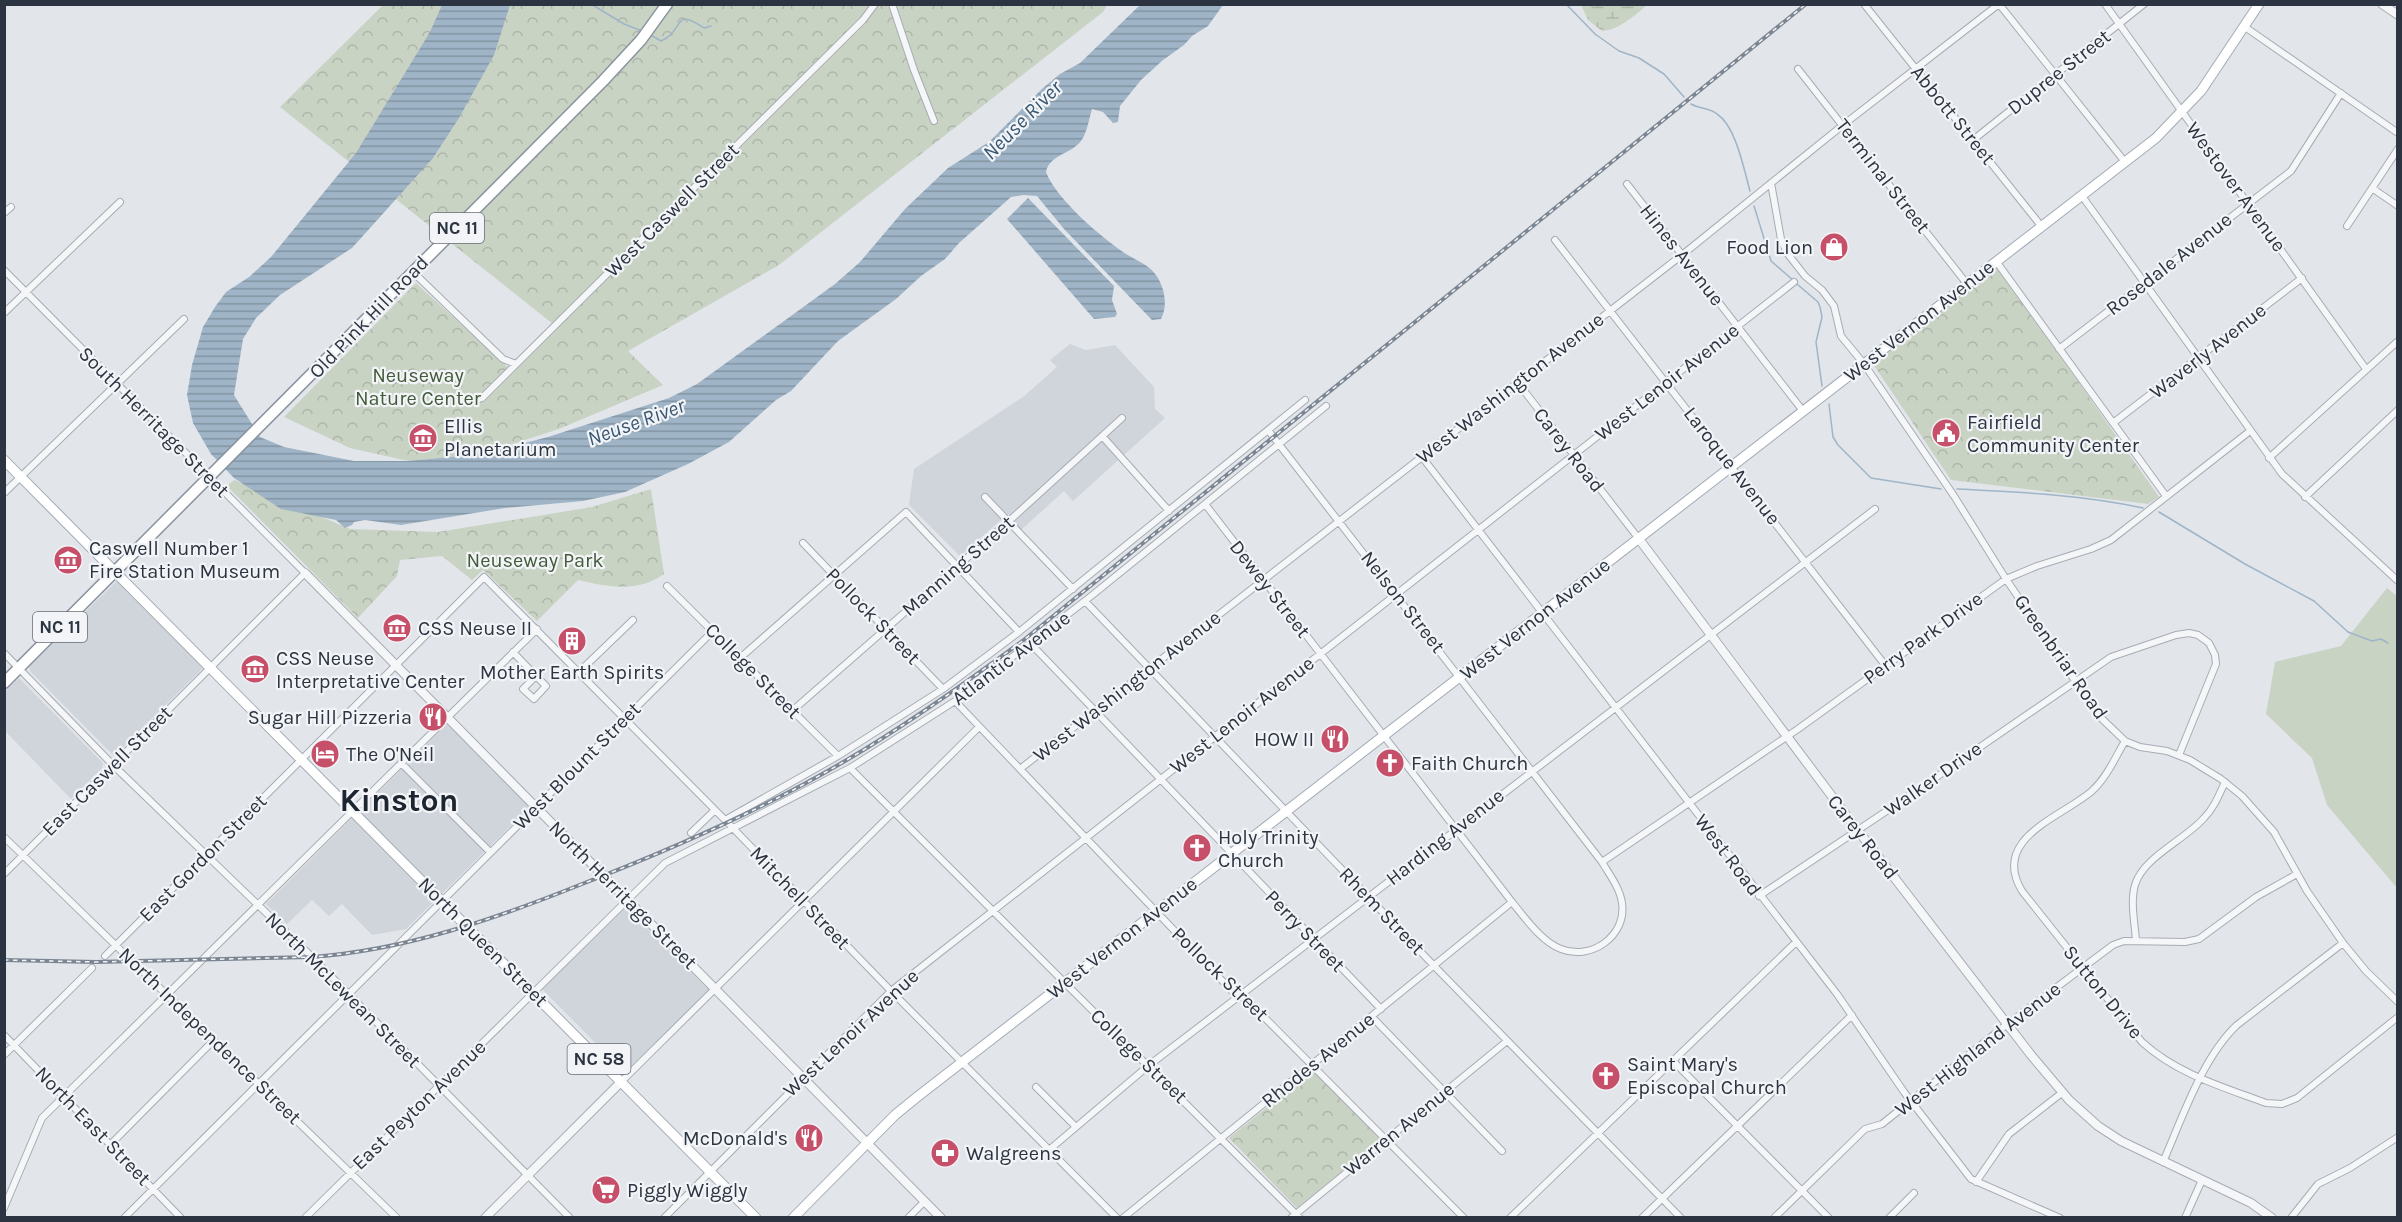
<svg xmlns="http://www.w3.org/2000/svg" width="2402" height="1222" font-family="Karla,sans-serif">
<defs>
<pattern id="wetland-marsh" width="20" height="14" patternUnits="userSpaceOnUse" patternTransform="scale(1.5)"><rect width="20" height="14" fill="#c9d3c4"/><path d="M1 5h8M5 5V1M11 12h8M15 12V8" fill="none" stroke="#adb6a9"/></pattern>
<pattern id="park-crowns" width="20" height="18" patternUnits="userSpaceOnUse" patternTransform="scale(1.5)"><rect width="20" height="18" fill="#c9d3c4"/><path d="M2 6a3 3 0 1 1 6 0M12 15a3 3 0 1 1 6 0" fill="none" stroke="#adb6a9"/></pattern>
<pattern id="water-rules" width="6" height="5" patternUnits="userSpaceOnUse" patternTransform="scale(1.5)"><rect width="6" height="5" fill="#9fb5c7"/><path d="M0 2.5h6" fill="none" stroke="#8294a3"/></pattern>
</defs>
<rect width="100%" height="100%" fill="#e2e5ea"/>
<!-- built -->
<path fill="#d0d5db" d="M1070,344L1086,350L1115,345L1154,387L1155,409L1165,418L1073,501L1064,491L1021,530L1010,517L1002,519L960,556L909,505L914,469L1023,397L1057,367L1050,360Z
M117,581L203,666L202,669L114,756L30,671L29,666Z
M19,678L103,763L102,768L71,799L5,731V691Z
M447,724L530,807L406,929L372,935L342,904L329,916L312,900L287,924L266,904Z
M626,907L709,990L625,1073L542,989Z"/>
<!-- green -->
<path fill="#c9d3c4" d="M2387,588L2398,597L2397,888L2327,805L2312,758L2266,714L2275,662L2341,646Z"/>
<!-- wetland -->
<path fill="url(#wetland-marsh)" d="M1581,5H1647C1634,16 1619,30 1602,31L1588,20Z"/>
<!-- park -->
<path fill="url(#park-crowns)" d="M383,5H1107L1103,12L779,265L628,351L663,385L559,429L482,454L408,461L350,448L284,417L416,283L513,372L558,328L280,107Z
M1995,263L2159,497L2148,504L1951,480L1869,358Z
M234,480L350,529L438,532L592,507L651,489L664,574C637,593 609,587 578,580L537,621L483,570L472,580L442,556L400,560L397,576L358,618L227,486Z
M1313,1070L1381,1140L1297,1208L1229,1138Z"/>
<!-- water -->
<path fill="url(#water-rules)" d="M442,5H510L494,55L459,118L433,158L352,248L280,295L256,318L243,339L234,395L260,437L284,447L354,461H408L482,454L548,437L669,398L697,384L835,284L860,262L905,209L948,168L989,142L1043,88L1060,74L1080,63L1140,5H1223L1208,26L1192,36L1184,45L1163,60L1141,80L1120,106L1118,122L1113,123L1103,112L1092,109C1089,119 1087,133 1081,141C1070,155 1050,154 1046,172C1056,199 1102,238 1126,254C1136,260 1149,265 1156,275C1165,288 1168,306 1161,319L1152,320L1064,229L1037,196L1023,195L1011,197L959,243L945,259L921,276L896,299L838,341L791,391L776,400L729,442L688,464L625,492L583,501L505,508L401,525L365,520L354,522L352,525L345,528L336,520L281,509L234,478L211,454L193,423L187,395L192,365L203,327L215,307L226,292L249,277L271,257L356,153L430,32Z
M1028,198L1114,286L1112,300L1117,314L1115,317L1094,319L1007,219Z"/>
<g fill="none" stroke-linecap="round" stroke-linejoin="round">
<!-- stream -->
<path stroke="#9fb5c7" stroke-width="1.5" d="M591,4L624,24L642,31
M1566,4L1595,34L1619,51L1639,58L1664,74L1684,97
M649,34L661,41C685,31 672,6 704,28L711,26
M1691,104C1700,109 1710,108 1717,114C1736,126 1744,170 1750,191
M1754,206L1771,261L1794,281
M1797,284L1818,302L1820,307L1822,317L1816,342L1822,386
M1829,404L1833,437L1838,445L1871,478L1941,489
M1957,489C2019,492 2082,495 2143,508
M2159,512L2245,564L2314,601L2348,632L2372,641L2381,639L2388,643"/>
<!-- minor casing -->
<g stroke="#a7acb4" stroke-width="8">
<path id="minor" d="M892,4L914,70L934,121
M1864,4L2042,227
M2105,4L2366,369
M2245,27L2398,133
M1798,69L1967,284
M1973,140L2144,4
M1771,183L1781,239L1787,253L1805,276L1822,290L1834,306L1841,336L1864,364L1954,496L2006,579L2099,716L2125,741L2140,747L2167,751L2190,760L2221,779L2242,796L2274,832L2307,891L2343,943L2366,971L2398,1002
M1627,184L1803,411
M2372,188L2398,206
M2082,196L2282,474L2398,581
M4,213L11,207
M2347,226L2398,149
M1555,240L1885,665
M1996,261L2166,496
M4,270L305,573L4,874
M413,272L503,359L516,364
M4,313L120,202
M2059,349L2291,171L2341,93
M1518,383L1639,539
M462,402H470L482,398L863,20L875,4
M2113,423L2302,278
M1103,437L1169,511
M1422,457L1837,994L1904,1092L1971,1179L2060,1218
M2269,458L2398,341
M4,493L184,319
M985,497L1073,589
M2305,497L2398,410
M1205,504L1512,902C1525,918 1542,942 1561,949C1591,961 1627,936 1622,903C1620,888 1609,874 1602,862L1268,430
M803,543L943,689
M667,586L838,756
M1085,601L1440,972L1681,1218
M1031,644L1381,1009
M513,652C524,664 535,675 546,686L534,699L523,689L536,676
M4,653L113,765L312,957L570,1218
M740,658L906,512L1019,632
M579,672L633,620
M955,701L1234,993L1246,999L1464,1218
M792,711L1008,522L1122,418
M2125,741C2115,758 2107,777 2092,791C2062,817 1990,838 2022,891L2142,1042C2177,1074 2223,1087 2266,1103L2282,1104L2297,1098L2398,1017
M401,763L490,852
M850,768L1300,1218
M1020,769L1682,255L1843,125L1999,4L2125,162
M725,820L838,756L943,689L1019,632L1305,400
M691,833L715,810
M4,837L397,1218
M1602,862L1798,729L2006,579L2037,566L2091,549L2111,540L2250,431
M1759,896L1903,800L2111,657L2176,635L2189,633L2198,635L2209,643L2215,655L2216,664L2179,755
M2136,941C2135,924 2130,902 2135,885C2143,857 2185,840 2204,818C2214,808 2219,795 2225,782
M105,956L484,577L727,822L891,991L1117,1218
M1372,1017L1502,1151
M4,1035L181,1218
M4,1055L92,968
M1673,1061L1829,1218
M622,1081L979,727
M1036,1087L1076,1127
M110,1145L214,1040
M1049,1150L1148,1066L1875,509
M2163,1162C2182,1119 2202,1058 2237,1025L2343,943
M1976,1182L2009,1134L2063,1092
M4,1208L42,1118L537,629
M124,1218L713,631
M305,1218L665,863L850,768L955,701L1085,601L1326,406
M664,1218L891,991L1794,282
M908,1218L925,1201
M1123,1218L1512,902
M1291,1218L1507,1041
M1510,1218L1795,943
M1642,1218L1852,1015
M1774,1218L1865,1129L1882,1124L2001,1029L2113,945L2124,941L2185,942L2199,939L2256,897L2297,874
M1889,1218L1914,1193
M2185,1218L2202,1180
M2291,1218L2318,1184L2350,1168L2398,1137"/>
</g>
<!-- tertiary casing -->
<g stroke="#a7acb4" stroke-width="10">
<path id="tertiary" d="M2382,4L2398,15
M1639,539L1843,811L2031,1055L2069,1100L2098,1126L2121,1141L2251,1203L2272,1218
M305,573L941,1218
M485,1218L622,1081"/>
</g>
<!-- primary casing -->
<g stroke="#a2abb5" stroke-width="11">
<path id="primary" d="M4,460L756,1218
M793,1218L895,1115L917,1097L2156,138L2201,91L2259,4"/>
</g>
<!-- trunk casing -->
<g stroke="#8a949f" stroke-width="13">
<path id="trunk" d="M4,683L603,81L641,40L667,4"/>
</g>
<!-- minor -->
<use href="#minor" stroke="#f5f6f8" stroke-width="6"/>
<!-- tertiary -->
<use href="#tertiary" stroke="#f5f6f8" stroke-width="8"/>
<!-- primary -->
<use href="#primary" stroke="#fff" stroke-width="9"/>
<!-- trunk -->
<use href="#trunk" stroke="#fff" stroke-width="10"/>
<!-- rail casing -->
<g stroke="#7c8692" stroke-width="4">
<path id="rail" d="M4,960L96,962L312,957C406,950 495,919 582,884C672,849 762,810 845,761C908,724 967,682 1025,639L1806,4"/>
</g>
<!-- rail -->
<use href="#rail" stroke="#f2f4f7" stroke-width="1.5" stroke-dasharray="4.5" stroke-linecap="butt"/>
</g>
<!-- icons -->
<defs>
<g id="shop-disc" transform="scale(1.5)"><circle r="9.5" fill="#c64f69" stroke="#f2f4f7"/><path d="M-5-2.5h2.3a2.7 3.5 0 0 1 5.4 0H5L5.5 6h-11ZM-1.5-2.5h3a1.5 2.3 0 0 0-3 0Z" fill="#fff"/></g>
<g id="civic-disc" transform="scale(1.5)"><circle r="9.5" fill="#c64f69" stroke="#f2f4f7"/><path d="M-.6-6.5H3V-4.5H.6V-3L4-1V1h2V6H-6V1h2V-1L-.6-3ZM-1.2 2.5V6h2.4V2.5Z" fill="#fff"/></g>
<g id="museum-disc" transform="scale(1.5)"><circle r="9.5" fill="#c64f69" stroke="#f2f4f7"/><path d="M0-6L6-3V-2H-6V-3ZM-5-1h2V3h-2ZM-1-1h2V3h-2ZM3-1h2V3H3ZM-6 4H6V6H-6Z" fill="#fff"/></g>
<g id="building-disc" transform="scale(1.5)"><circle r="9.5" fill="#c64f69" stroke="#f2f4f7"/><path d="M-4-6H4V6H1V3H-1V6H-4ZM-2.5-4.3h1.7v1.8h-1.7ZM.8-4.3h1.7v1.8H.8ZM-2.5-1h1.7V.8h-1.7ZM.8-1h1.7V.8H.8Z" fill="#fff"/></g>
<g id="restaurant-disc" transform="scale(1.5)"><circle r="9.5" fill="#c64f69" stroke="#f2f4f7"/><path d="M-5-6h1v4h1v-4h1v4h1v-4h1v5L-1.5 .5V6h-2V.5L-5-1ZM5-6V6H3V1.5H1.5Q1.5-4 5-6Z" fill="#fff"/></g>
<g id="hotel-disc" transform="scale(1.5)"><circle r="9.5" fill="#c64f69" stroke="#f2f4f7"/><path d="M-6-4.5h1.5V1H6V5H4.5V3h-9V5H-6ZM-4 0a1.8 1.8 0 1 1 3.6 0ZM.5 0V-2.5h3Q6-2.5 6 0Z" fill="#fff"/></g>
<g id="church-disc" transform="scale(1.5)"><circle r="9.5" fill="#c64f69" stroke="#f2f4f7"/><path d="M-1.2-6h2.4v3.5h3.3v2.4h-3.3V6h-2.4V-.1h-3.3v-2.4h3.3Z" fill="#fff"/></g>
<g id="pharmacy-disc" transform="scale(1.5)"><circle r="9.5" fill="#c64f69" stroke="#f2f4f7"/><path d="M-2-6h4v4h4v4h-4v4h-4v-4h-4v-4h4Z" fill="#fff"/></g>
<g id="supermarket-disc" transform="scale(1.5)"><circle r="9.5" fill="#c64f69" stroke="#f2f4f7"/><path d="M-6-5.5h2.5l.6 2H6L4.5 2H-2.5L-4.4-4H-6ZM-1.5 3.2a1.3 1.3 0 1 0 .1 0ZM3 3.2a1.3 1.3 0 1 0 .1 0Z" fill="#fff"/></g>
</defs>
<g fill-rule="evenodd">
<use href="#shop-disc" x="1834" y="247"/>
<use href="#civic-disc" x="1946" y="433"/>
<use href="#museum-disc" x="423" y="438"/>
<use href="#museum-disc" x="68" y="560"/>
<use href="#museum-disc" x="397" y="628"/>
<use href="#building-disc" x="572" y="641"/>
<use href="#museum-disc" x="255" y="669"/>
<use href="#restaurant-disc" x="433" y="717"/>
<use href="#restaurant-disc" x="1335" y="739"/>
<use href="#hotel-disc" x="325" y="754"/>
<use href="#church-disc" x="1390" y="763"/>
<use href="#church-disc" x="1197" y="848"/>
<use href="#church-disc" x="1606" y="1076"/>
<use href="#restaurant-disc" x="809" y="1138"/>
<use href="#pharmacy-disc" x="945" y="1153"/>
<use href="#supermarket-disc" x="606" y="1190"/>
</g>
<g text-anchor="middle" dominant-baseline="central" stroke-width="4.5" stroke-linejoin="round" paint-order="stroke">
<!-- shield labels -->
<g fill="#f2f4f7" stroke="#676e77" stroke-width="1.5">
<rect x="430" y="213" width="54" height="30" rx="4.5"/>
<rect x="33" y="612" width="54" height="30" rx="4.5"/>
<rect x="567.5" y="1044" width="63" height="30" rx="4.5"/>
</g>
<g font-size="18" font-weight="bold" fill="#2b3440">
<text x="457" y="228">NC 11</text>
<text x="60" y="627">NC 11</text>
<text x="599" y="1059">NC 58</text>
</g>
<!-- street labels -->
<g font-size="20" fill="#2b3440" stroke="#f2f4f7">
<text transform="translate(2059 72) rotate(-38)">Dupree Street</text>
<text transform="translate(1953 115) rotate(51)">Abbott Street</text>
<text transform="translate(1883 176) rotate(52)">Terminal Street</text>
<text transform="translate(2236 187) rotate(54)">Westover Avenue</text>
<text transform="translate(672 210) rotate(-45)">West Caswell Street</text>
<text transform="translate(1682 255) rotate(52)">Hines Avenue</text>
<text transform="translate(2169 264) rotate(-38)">Rosedale Avenue</text>
<text transform="translate(369 317) rotate(-46)">Old Pink Hill Road</text>
<text transform="translate(1919 321) rotate(-38)">West Vernon Avenue</text>
<text transform="translate(2208 351) rotate(-38)">Waverly Avenue</text>
<text transform="translate(1667 382) rotate(-38)">West Lenoir Avenue</text>
<text transform="translate(1510 388) rotate(-38)">West Washington Avenue</text>
<text transform="translate(154 422) rotate(45)">South Herritage Street</text>
<text transform="translate(1569 450) rotate(52)">Carey Road</text>
<text transform="translate(1732 466) rotate(52)">Laroque Avenue</text>
<text transform="translate(958 566) rotate(-41)">Manning Street</text>
<text transform="translate(1270 589) rotate(52)">Dewey Street</text>
<text transform="translate(1403 602) rotate(52)">Nelson Street</text>
<text transform="translate(873 616) rotate(46)">Pollock Street</text>
<text transform="translate(1535 619) rotate(-38)">West Vernon Avenue</text>
<text transform="translate(1923 638) rotate(-36)">Perry Park Drive</text>
<text transform="translate(2061 657) rotate(55)">Greenbriar Road</text>
<text transform="translate(1011 658) rotate(-37)">Atlantic Avenue</text>
<text transform="translate(753 671) rotate(45)">College Street</text>
<text transform="translate(1127 686) rotate(-38)">West Washington Avenue</text>
<text transform="translate(1242 715) rotate(-38)">West Lenoir Avenue</text>
<text transform="translate(577 766) rotate(-45)">West Blount Street</text>
<text transform="translate(107 771) rotate(-45)">East Caswell Street</text>
<text transform="translate(1933 779) rotate(-35)">Walker Drive</text>
<text transform="translate(1445 837) rotate(-38)">Harding Avenue</text>
<text transform="translate(1863 837) rotate(52)">Carey Road</text>
<text transform="translate(1728 855) rotate(53)">West Road</text>
<text transform="translate(203 858) rotate(-45)">East Gordon Street</text>
<text transform="translate(623 895) rotate(45)">North Herritage Street</text>
<text transform="translate(800 898) rotate(46)">Mitchell Street</text>
<text transform="translate(1382 911) rotate(46)">Rhem Street</text>
<text transform="translate(1305 931) rotate(46)">Perry Street</text>
<text transform="translate(1122 938) rotate(-38)">West Vernon Avenue</text>
<text transform="translate(483 942) rotate(45)">North Queen Street</text>
<text transform="translate(1220 974) rotate(44)">Pollock Street</text>
<text transform="translate(343 990) rotate(45)">North McLewean Street</text>
<text transform="translate(2103 992) rotate(51)">Sutton Drive</text>
<text transform="translate(851 1033) rotate(-43)">West Lenoir Avenue</text>
<text transform="translate(210 1036) rotate(44)">North Independence Street</text>
<text transform="translate(1978 1049) rotate(-38)">West Highland Avenue</text>
<text transform="translate(1139 1056) rotate(44)">College Street</text>
<text transform="translate(1318 1060) rotate(-39)">Rhodes Avenue</text>
<text transform="translate(419 1105) rotate(-44)">East Peyton Avenue</text>
<text transform="translate(93 1126) rotate(46)">North East Street</text>
<text transform="translate(1399 1129) rotate(-39)">Warren Avenue</text>
</g>
<!-- poi labels -->
<g font-size="20" fill="#2b3440" stroke="#f2f4f7" text-anchor="start">
<text x="1813" y="247" text-anchor="end">Food Lion</text>
<text x="1967" y="422">Fairfield<tspan x="1967" dy="23">Community Center</tspan></text>
<text x="444" y="426">Ellis<tspan x="444" dy="23">Planetarium</tspan></text>
<text x="89" y="548">Caswell Number 1<tspan x="89" dy="23">Fire Station Museum</tspan></text>
<text x="418" y="628">CSS Neuse II</text>
<text x="276" y="658">CSS Neuse<tspan x="276" dy="23">Interpretative Center</tspan></text>
<text x="572" y="672" text-anchor="middle">Mother Earth Spirits</text>
<text x="412" y="717" text-anchor="end">Sugar Hill Pizzeria</text>
<text x="1314" y="739" text-anchor="end">HOW II</text>
<text x="346" y="754">The O'Neil</text>
<text x="1411" y="763">Faith Church</text>
<text x="1218" y="837">Holy Trinity<tspan x="1218" dy="23">Church</tspan></text>
<text x="1627" y="1064">Saint Mary's<tspan x="1627" dy="23">Episcopal Church</tspan></text>
<text x="788" y="1138" text-anchor="end">McDonald's</text>
<text x="966" y="1153">Walgreens</text>
<text x="627" y="1190">Piggly Wiggly</text>
</g>
<!-- park labels -->
<g font-size="20" fill="#425b39" stroke="#f2f4f7">
<text x="418" y="375">Neuseway<tspan x="418" dy="23">Nature Center</tspan></text>
<text x="535" y="560">Neuseway Park</text>
</g>
<!-- water labels -->
<g font-size="21" font-style="italic" fill="#375672" stroke="#f2f4f7">
<text transform="translate(1022 120) rotate(-45)">Neuse River</text>
<text transform="translate(636 422) rotate(-20)">Neuse River</text>
</g>
<!-- town labels -->
<g font-size="32" font-weight="bold" fill="#1d2531" stroke="#f2f4f7">
<text x="399" y="800">Kinston</text>
</g>
</g>
<!-- border -->
<rect width="2402" height="1222" fill="none" stroke="#2b3440" stroke-width="12"/>
</svg>
